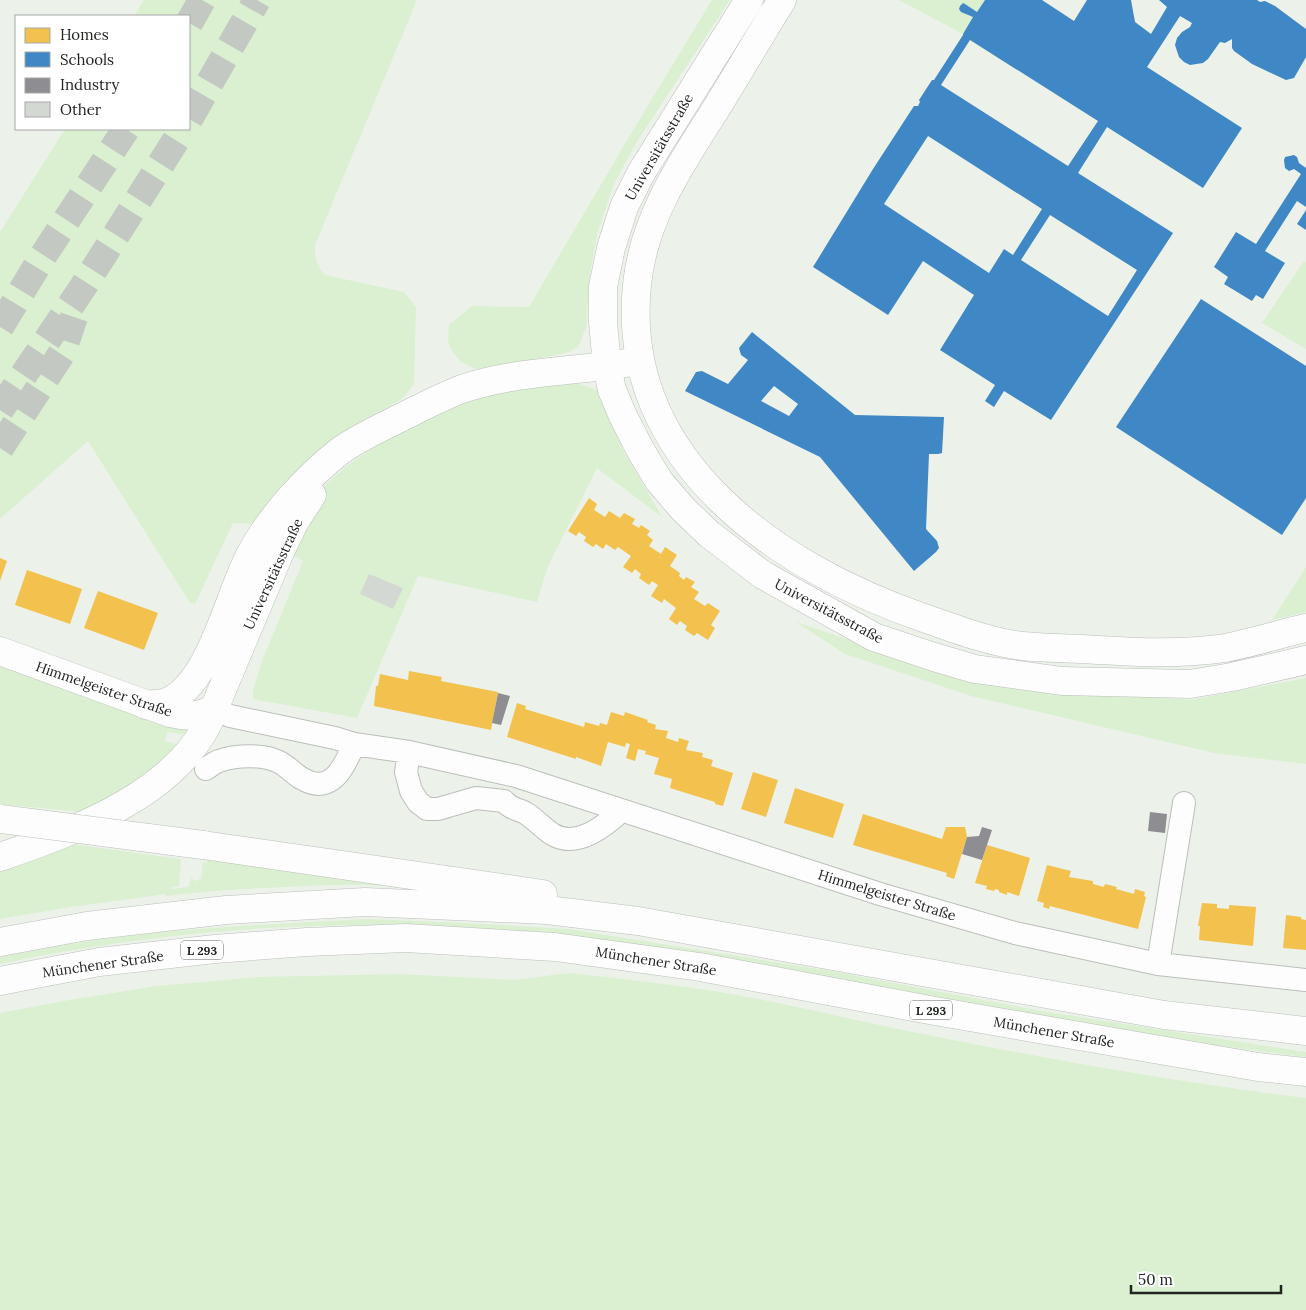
<svg xmlns="http://www.w3.org/2000/svg" width="1306" height="1310" font-family="Lora,serif">
<rect width="100%" height="100%" fill="#ecf2ea"/>
<!-- green -->
<path fill="#daf0d1" d="M144,0H417L315,245C314,258 317,265 325,275L404,292L416,307L414,384L403,398L338,438L255,524L233,523L195,604L190,603L88,441L0,519V232L65,129H189V16H134Z
M712,0H730L636,143L614,184L597,234L589,282L586,328L578,347L569,352L481,371L461,362L452,351L448,342L449,325L472,306L529,307L633,130Z
M899,0H985L977,12L963,3L959,9L969,16L970,15L973,17L963,34Z
M1304,261L1306,262V349L1262,323Z
M568,381L583,385L599,391L605,402L622,448L662,517L597,468L548,566L537,602L418,576L357,718L253,699V690L262,661L303,561L290,553L309,508L326,484L348,465L393,434L466,402L503,392Z
M1306,567V612L1272,620Z
M796,622L897,656L1093,691L1191,700L1306,678V764L1214,753L971,696L845,654Z
M0,665L189,728V735L167,732L165,741L181,745L165,762L92,813L0,804Z
M62,843L181,859L179,886L172,887L170,889L189,887L191,878L196,881L201,879L203,862L207,863L208,856L396,884L395,887C358,883 321,885 284,887C245,889 205,891 166,896V894L71,907L0,919V863Z
M367,919L465,923L569,929L831,971L1041,1011L1306,1052V1057C1196,1044 1087,1027 978,1006C840,980 701,949 560,935C374,915 183,925 0,964V957C27,952 55,946 83,942C177,928 272,924 367,919Z
M569,973C633,980 699,987 763,1000C815,1010 866,1023 918,1033C1047,1059 1176,1082 1306,1098V1310H0V1013L69,1000L157,986L259,977L399,974L514,980Z"/>
<!-- homes -->
<path fill="#f2c14e" d="M589,498L597,504L594,510L605,517L609,511L620,518L624,513L635,519L632,524L639,528L641,525L650,531L647,535L653,540L649,546L661,554L665,547L677,555L670,566L680,573L679,576L684,580L686,577L695,582L691,587L699,592L694,599L705,606L708,603L720,611L711,625L715,628L708,640L697,633L694,636L685,630L687,626L680,621L677,625L669,619L676,608L664,599L662,603L651,596L658,585L652,581L649,585L639,578L641,574L635,569L632,573L623,567L631,556L618,547L615,550L606,544L603,549L596,544L593,547L584,541L586,537L579,532L576,536L568,531Z
M0,558L7,561L0,581Z
M27,570L82,589L70,624L15,605Z
M98,591L158,613L144,650L84,628Z
M409,671L442,677L441,681L498,692L491,730L374,706L376,686H378L380,674L408,680Z
M517,703L526,706L525,709L584,727L585,722L599,726L600,723L607,725L611,712L624,716L625,712L648,720L647,722L656,725L655,729L668,731L666,738L678,742L679,738L689,741L686,750L703,753L702,757L713,760L711,766L733,773L723,806L715,804V802L670,788L672,779L654,774L659,758L645,754L646,751L638,749L635,761L626,758L630,744L626,743L625,747L608,742L601,766L576,757V759L507,737Z
M753,772L778,780L766,817L741,809Z
M795,788L844,804L833,838L784,823Z
M863,814L942,839L946,827H965L967,837L954,879L946,876L947,873L853,845Z
M987,845L1030,858L1019,896L1007,892V895L999,892V890L995,889L994,891L986,889L987,886L975,883Z
M1047,865L1071,871L1069,877L1093,881V884L1104,887L1105,884L1117,887L1116,889L1134,894L1135,889L1145,892L1144,896L1146,897L1138,929L1050,906L1049,909L1043,907L1044,903L1037,901Z
M1202,903L1217,904V908L1229,909V905L1256,907L1253,946L1199,940L1200,926H1198Z
M1286,915L1301,917V919L1306,920V950L1283,948Z"/>
<!-- schools -->
<path fill="#3f88c5" fill-rule="evenodd" d="M985,0H1042L1074,21L1087,0H1131L1135,22L1151,34L1167,7L1159,0H1257L1260,2L1265,1L1275,6L1306,29V57L1294,78L1286,80L1252,64L1234,51L1232,48V39L1225,43L1220,42L1208,59L1203,63L1190,65L1184,62L1179,57L1175,45L1177,38L1182,32L1190,27L1192,23L1180,16L1147,67L1242,128L1203,188L1107,127L1078,173L1173,233L1051,420L1004,391L994,407L985,401L995,385L940,350L974,295L923,261L888,315L813,267L873,169L914,106H918L920,102L919,100L932,80H934L963,35V34L973,17L961,12L959,9L960,6L963,3L965,4L977,12ZM970,40L1098,121L1068,166L941,85ZM928,136L1042,209L1013,255L1004,249L989,273L884,204ZM1050,215L1137,270L1108,316L1021,260Z
M1294,155L1297,157L1299,163L1306,168V207L1297,201L1265,251L1285,263L1263,299L1256,295L1252,301L1224,284L1228,277L1214,267L1236,232L1256,244L1301,174L1294,169L1289,171L1285,168L1284,160L1285,157Z
M1306,210V230L1297,224Z
M1201,299L1306,366V498L1282,535L1116,427Z
M752,332L855,415L944,417L942,453L938,454H929L926,529L937,541L939,548L936,552L914,571L820,457L685,391L696,372L702,371L728,384L748,360L741,355L739,348ZM774,386L798,404L789,416L761,401Z"/>
<!-- industry -->
<path fill="#8d8d92" d="M498,693L510,696L501,725L492,723Z
M1150,812L1167,814L1165,833L1148,831Z
M982,827L992,830L982,860L962,854L967,837L979,836Z"/>
<!-- building -->
<path fill="#d4d8d2" d="M369,574L403,588L393,609L360,594Z"/>
<g fill="none" stroke-linecap="round" stroke-linejoin="round">
<!-- highway-tunnel -->
<path stroke="#c3c9c2" stroke-width="28" stroke-dasharray="28 14" stroke-linecap="butt" d="M189,23L202,0
M189,119L257,0
M0,327L43,256L126,129
M0,410L83,287L183,129
M0,448L62,353L74,317"/>
<!-- street casing -->
<g stroke="#bbbfba" stroke-width="24">
<path id="street" d="M214,709L230,716L335,738L354,744L409,752L516,776L880,894L1015,933L1158,964L1306,980
M409,752L406,772L411,791L418,802L427,809H438L476,798L504,801C512,811 519,808 527,814C536,820 543,828 552,834C576,849 604,827 621,811
M206,769C210,766 215,762 219,761C236,755 263,754 279,762C287,766 293,773 301,778C331,796 344,768 354,744
M1158,964L1184,803"/>
</g>
<!-- secondary casing -->
<g stroke="#bbbfba" stroke-width="29">
<path id="secondary" d="M749,0L641,173L624,207L611,248L603,287V322L607,366L612,390L623,416L641,451L659,481L683,509L709,534L763,575L874,637L934,657L975,669L1062,681L1190,684L1232,677L1306,660
M782,0C759,37 737,75 714,112C680,165 643,220 637,285C619,460 778,568 924,618C956,629 989,642 1022,646C1042,648 1062,648 1082,649C1129,652 1178,655 1225,648C1252,643 1279,634 1306,628
M0,651L170,713C189,717 196,717 214,709
M145,705C152,704 161,704 167,702C211,684 229,593 251,553C271,516 307,477 340,451C358,438 380,428 400,418C420,408 441,397 462,389C515,371 571,372 626,363
M214,709L280,552L295,521L312,495"/>
</g>
<!-- highway casing -->
<g stroke="#bbbfba" stroke-width="29">
<path id="highway" d="M203,845L543,894
M0,857C76,831 185,791 214,709
M0,942L87,926L226,910L365,902L547,910L638,921L1164,1015L1306,1031
M0,981L99,962L215,949L307,942L406,938L555,947L700,967L935,1011L1258,1067L1306,1072"/>
</g>
<!-- street -->
<use href="#street" stroke="#fcfdfc" stroke-width="22"/>
<!-- secondary -->
<use href="#secondary" stroke="#fcfdfc" stroke-width="28"/>
<!-- highway -->
<use href="#highway" stroke="#fcfdfc" stroke-width="28"/>
<!-- highway-bridge casing -->
<g stroke="#bbbfba" stroke-width="29" stroke-linecap="butt">
<path id="highway-bridge" d="M0,819L203,845"/>
</g>
<!-- highway-bridge -->
<use href="#highway-bridge" stroke="#fcfdfc" stroke-width="28"/>
</g>
<g text-anchor="middle" dominant-baseline="central" stroke-width="5" stroke-linejoin="round" paint-order="stroke">
<!-- shield labels -->
<g fill="#fff" stroke="#646663" stroke-width="1">
<rect x="181" y="940.5" width="42" height="19" rx="4"/>
<rect x="910" y="1000.5" width="42" height="19" rx="4"/>
</g>
<g font-size="12" font-weight="bold" fill="#212520">
<text x="202" y="950">L 293</text>
<text x="931" y="1010">L 293</text>
</g>
<!-- street labels -->
<g font-size="14" fill="#212520" stroke="#fff">
<text transform="translate(659 147) rotate(-60)">Universitätsstraße</text>
<text transform="translate(273 574) rotate(-65)">Universitätsstraße</text>
<text transform="translate(829 611) rotate(28)">Universitätsstraße</text>
<text transform="translate(104 689) rotate(19)">Himmelgeister Straße</text>
<text transform="translate(887 895) rotate(17)">Himmelgeister Straße</text>
<text transform="translate(656 961) rotate(9)">Münchener Straße</text>
<text transform="translate(103 964) rotate(-8)">Münchener Straße</text>
<text transform="translate(1054 1032) rotate(10)">Münchener Straße</text>
</g>
</g>
<!-- legend -->
<rect x="15" y="15" width="175" height="115" fill="#ffffff" stroke="#a6a8a6"/>
<rect x="25" y="28" width="25" height="15" fill="#f2c14e" stroke="#a6a8a6"/>
<text x="60" y="40" font-size="15" fill="#212520">Homes</text>
<rect x="25" y="52" width="25" height="15" fill="#3f88c5" stroke="#a6a8a6"/>
<text x="60" y="65" font-size="15" fill="#212520">Schools</text>
<rect x="25" y="78" width="25" height="15" fill="#8d8d92" stroke="#a6a8a6"/>
<text x="60" y="90" font-size="15" fill="#212520">Industry</text>
<rect x="25" y="102" width="25" height="15" fill="#d4d8d2" stroke="#a6a8a6"/>
<text x="60" y="115" font-size="15" fill="#212520">Other</text>
<!-- scale -->
<path d="M1131 1285v8h150v-8" fill="none" stroke="#212520" stroke-width="2.5"/>
<text x="1138" y="1285" font-size="15" fill="#212520" stroke="#ffffff" stroke-width="4" paint-order="stroke">50 m</text>
</svg>
